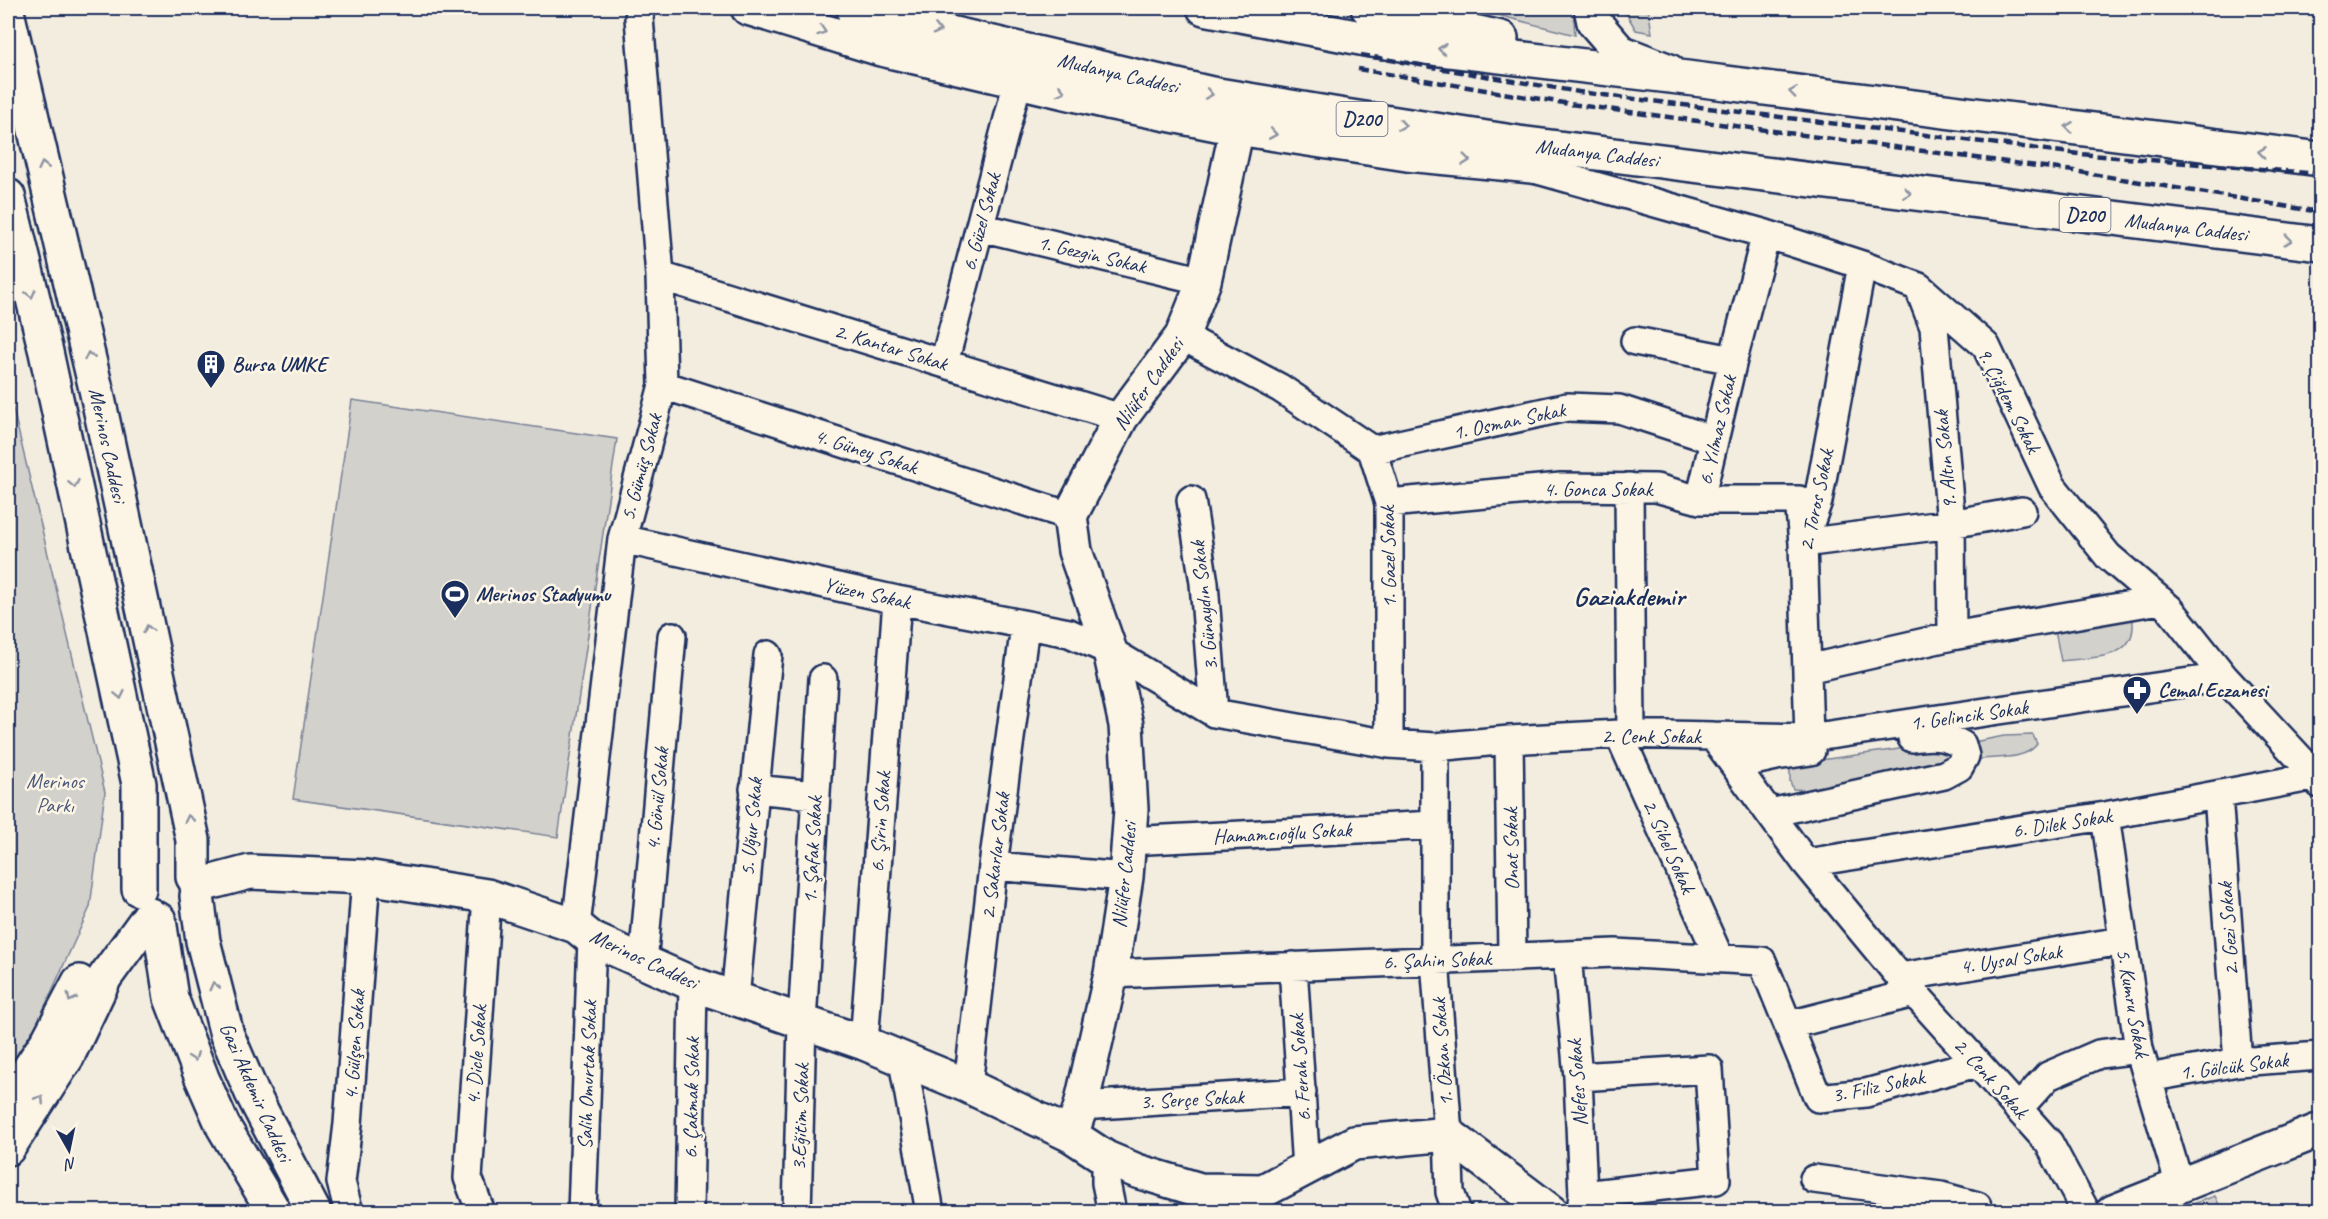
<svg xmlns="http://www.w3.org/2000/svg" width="2328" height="1219" font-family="Caveat,sans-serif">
<rect width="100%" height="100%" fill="#f3ede0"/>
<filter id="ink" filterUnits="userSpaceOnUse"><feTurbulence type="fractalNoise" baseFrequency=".0167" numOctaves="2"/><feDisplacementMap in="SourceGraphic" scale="12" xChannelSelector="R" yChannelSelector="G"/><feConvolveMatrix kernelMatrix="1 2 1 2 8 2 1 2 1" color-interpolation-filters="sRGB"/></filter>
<g filter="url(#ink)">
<!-- green -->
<path fill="#d3d1cc" stroke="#778095" stroke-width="1.5" d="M1497,8H1573L1575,35L1490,13Z
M1623,8H1648L1652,33L1636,30Z
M8,388L105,792L90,907L31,1037L8,1069Z
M352,400L617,439L558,837L293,799Z
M2132,615C2141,661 2092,657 2061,661L2053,621Z
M2033,735L2037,744C2026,760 1997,757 1979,759L1972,752L1974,742L2004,736Z
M1935,744L1956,748L1947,767L1807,790L1793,789L1790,781V769L1799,763Z
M2215,1196L2222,1211H2174Z"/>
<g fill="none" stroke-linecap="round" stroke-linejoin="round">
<!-- street casing -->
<g stroke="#1b2f5e" stroke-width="32">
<path id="street" d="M1524,166L1766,234L1862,265L1919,287L1986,346L2052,486L2108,556L2170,609L2224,677L2316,776L2320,784
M980,227L1204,281
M660,276L1121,418
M1920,291L1934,327L1951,524L1952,636
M1182,336L1280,388L1372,450L1389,503V744
M1635,341L1733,360
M944,363L1018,81
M663,385L1070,516
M1372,450L1567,407L1619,409L1714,440
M1629,487L1631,734
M1191,500L1204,583L1214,713
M1700,500L1733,360L1766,234
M1389,503L1561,487L1656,488L1700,500H1799L1803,543L1951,524L2022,511
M622,539L897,600L1069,633L1110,651L1214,713L1389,744L1435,747L1509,740L1619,734L1713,736L1806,863L1900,977L2049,1143L2086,1212
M1807,669L1952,636L2160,600
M1619,734L1719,957
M1713,736L1809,738L2224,677
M1809,738L1803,543L1818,501L1862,265
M1509,740L1512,957
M1435,747V960L1448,1134L1450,1192L1457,1212
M1735,765L1776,756L1811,751
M754,789L815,795
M2218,795L2238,1062
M1770,813L1944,775L1959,767L1965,756L1962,745C1946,735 1930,735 1912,738
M2105,816L2139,1049L2180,1186
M1128,841L1435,825
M1806,863L2105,816L2316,776
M993,866L1126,877
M576,926L622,539L663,385L660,276L639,18L641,8
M1567,955L1578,1077L1583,1195L1581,1210
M643,963L672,636
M1293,966L1306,1169
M1111,974L1615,953L1762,961L1818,1098L1866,1093L1977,1063
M1900,977L2122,941
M735,998L768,655
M1789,1025L1914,993
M864,1043L897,600
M903,1061L930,1212
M1578,1077L1709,1069L1716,1180L1583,1195
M2148,1078L2238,1062L2320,1056
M968,1086L993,866L1025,626
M1081,1106L1302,1092
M2018,1109L2048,1076L2099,1054L2139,1049
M1106,1158V1183L1112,1212
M1814,1179L1941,1196L1977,1206L1978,1212
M349,1212L341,1182L348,1124L366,877
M481,1212L468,1178L487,896
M582,1212L592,939
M689,1212L693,984
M797,1212L802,1022L823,679"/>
</g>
<!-- secondary casing -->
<g stroke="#1b2f5e" stroke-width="38">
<path id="secondary" d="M1591,8L1594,22L1620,52L1669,71
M1237,128L1204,281L1182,336L1121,418L1070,516L1075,551L1110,651L1126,725L1131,809L1126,877L1111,974L1081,1106L1071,1135L1106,1158L1137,1171L1200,1190L1263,1191L1354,1143L1448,1134L1551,1212
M197,886L250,872L366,877L487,896L576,926L592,939L693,984L864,1043L968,1086L1071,1135
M8,1101L49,1039L79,982
M8,1148L67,1057L105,977L150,915
M2113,1212L2320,1130"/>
</g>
<!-- primary casing -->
<g stroke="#1b2f5e" stroke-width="38">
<path id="primary" d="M8,16L96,389L193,840V877
M8,196L46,352L139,784V889
M197,896L203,941L227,1035L252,1093L314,1212
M159,920L171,998L202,1078L223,1126L274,1212"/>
</g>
<!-- highway casing -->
<g stroke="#1b2f5e" stroke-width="38">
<path id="highway" d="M748,8L881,49L1108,102L1237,128L1407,154L1542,167
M855,8C853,26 869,37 881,49
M1204,8L1371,40L1439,49L1687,78L2320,159
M1368,8L1501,38
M881,17L1212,94L1345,116L1519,143L2320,244"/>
</g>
<!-- street -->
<use href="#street" stroke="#fcf5e5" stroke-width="27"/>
<!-- secondary -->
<use href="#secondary" stroke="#fcf5e5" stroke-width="33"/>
<!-- primary -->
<use href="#primary" stroke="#fcf5e5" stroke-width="33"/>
<!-- highway -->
<use href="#highway" stroke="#fcf5e5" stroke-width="33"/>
<!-- rail -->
<path stroke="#1b2f5e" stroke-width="4.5" stroke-dasharray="9 4.5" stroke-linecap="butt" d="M1361,55L1579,92L2079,154L2320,174
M1358,69L1570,104L2074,171L2320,212"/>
</g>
<!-- one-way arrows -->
<defs><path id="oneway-chevron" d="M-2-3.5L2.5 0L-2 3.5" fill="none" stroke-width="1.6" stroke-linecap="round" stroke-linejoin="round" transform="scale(1.5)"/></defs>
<g stroke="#8c92a2">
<use href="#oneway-chevron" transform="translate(937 30) rotate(14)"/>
<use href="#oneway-chevron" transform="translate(822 31) rotate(18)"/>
<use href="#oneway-chevron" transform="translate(1442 49) rotate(-173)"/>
<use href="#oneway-chevron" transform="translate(1061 91) rotate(13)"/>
<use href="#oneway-chevron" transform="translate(1793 92) rotate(-172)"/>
<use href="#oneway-chevron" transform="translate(1209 94) rotate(11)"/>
<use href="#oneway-chevron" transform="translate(1402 125) rotate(9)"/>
<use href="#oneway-chevron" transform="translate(2069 127) rotate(-173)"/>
<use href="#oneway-chevron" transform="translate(1273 134) rotate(10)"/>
<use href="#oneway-chevron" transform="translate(2262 152) rotate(-173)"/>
<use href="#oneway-chevron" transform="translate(1466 160) rotate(6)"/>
<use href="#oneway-chevron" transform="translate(43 166) rotate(-103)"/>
<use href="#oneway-chevron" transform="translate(1907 193) rotate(7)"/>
<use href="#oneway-chevron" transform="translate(2288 240) rotate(7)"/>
<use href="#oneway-chevron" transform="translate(31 294) rotate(76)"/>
<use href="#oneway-chevron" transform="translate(89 356) rotate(-103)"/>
<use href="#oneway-chevron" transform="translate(74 484) rotate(78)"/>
<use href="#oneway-chevron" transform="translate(148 629) rotate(-102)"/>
<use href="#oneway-chevron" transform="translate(120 695) rotate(78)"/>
<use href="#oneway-chevron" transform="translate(189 819) rotate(-102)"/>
<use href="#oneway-chevron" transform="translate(214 986) rotate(-104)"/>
<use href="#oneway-chevron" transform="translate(71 998) rotate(117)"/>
<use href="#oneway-chevron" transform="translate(194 1057) rotate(69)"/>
<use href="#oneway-chevron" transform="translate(40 1099) rotate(-57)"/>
</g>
</g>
<!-- icons -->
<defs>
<g id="building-pin" transform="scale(1.5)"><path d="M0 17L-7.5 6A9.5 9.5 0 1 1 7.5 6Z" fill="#1b2f5e" stroke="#fcf5e5"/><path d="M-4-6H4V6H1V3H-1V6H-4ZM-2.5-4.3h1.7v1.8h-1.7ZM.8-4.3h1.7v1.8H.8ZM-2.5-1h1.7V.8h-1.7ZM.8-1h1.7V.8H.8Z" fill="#fff"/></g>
<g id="stadium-pin" transform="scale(1.5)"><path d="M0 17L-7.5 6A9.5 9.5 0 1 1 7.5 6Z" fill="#1b2f5e" stroke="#fcf5e5"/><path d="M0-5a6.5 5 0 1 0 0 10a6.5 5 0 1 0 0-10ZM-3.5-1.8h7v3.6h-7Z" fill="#fff"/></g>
<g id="pharmacy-pin" transform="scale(1.5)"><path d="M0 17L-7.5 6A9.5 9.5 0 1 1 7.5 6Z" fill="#1b2f5e" stroke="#fcf5e5"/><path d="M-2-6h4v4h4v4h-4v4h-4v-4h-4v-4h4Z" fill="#fff"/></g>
</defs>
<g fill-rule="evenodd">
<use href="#building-pin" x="211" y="364"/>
<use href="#stadium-pin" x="455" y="594"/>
<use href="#pharmacy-pin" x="2137" y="690"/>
</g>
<g text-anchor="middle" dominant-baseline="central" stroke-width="5" stroke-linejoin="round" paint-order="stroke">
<!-- shield labels -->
<g fill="#fcf5e5" stroke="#5e6a86" stroke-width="1.5">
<rect x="1336.5" y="102" width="51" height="34" rx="4.5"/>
<rect x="2059.5" y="198" width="51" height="34" rx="4.5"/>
</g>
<g font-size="20" font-weight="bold" fill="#1b2f5e">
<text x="1362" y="119">D200</text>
<text x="2085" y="215">D200</text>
</g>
<!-- street labels -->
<g font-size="21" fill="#1b2f5e" stroke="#fcf5e5">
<text transform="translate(1118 73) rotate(13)">Mudanya Caddesi</text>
<text transform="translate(1597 153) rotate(7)">Mudanya Caddesi</text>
<text transform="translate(981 222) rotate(-75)">6. Güzel Sokak</text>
<text transform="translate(2186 227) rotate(7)">Mudanya Caddesi</text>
<text transform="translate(1092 254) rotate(13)">1. Gezgin Sokak</text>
<text transform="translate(891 347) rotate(17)">2. Kantar Sokak</text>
<text transform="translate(1148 384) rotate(-55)">Nilüfer Caddesi</text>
<text transform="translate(2009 400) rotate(63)">9. Çiğdem Sokak</text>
<text transform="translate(1509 421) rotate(-12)">1. Osman Sokak</text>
<text transform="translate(1717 430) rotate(-77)">6. Yılmaz Sokak</text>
<text transform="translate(108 445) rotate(78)">Merinos Caddesi</text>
<text transform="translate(866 451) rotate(18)">4. Güney Sokak</text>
<text transform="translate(1945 460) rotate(-95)">9. Altın Sokak</text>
<text transform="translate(641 467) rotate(-75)">5. Gümüş Sokak</text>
<text x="1598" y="489">4. Gonca Sokak</text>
<text transform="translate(1816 500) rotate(-78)">2. Toros Sokak</text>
<text transform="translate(1388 557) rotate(-91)">1. Gazel Sokak</text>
<text transform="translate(867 593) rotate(12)">Yüzen Sokak</text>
<text transform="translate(1204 606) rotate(-96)">3. Günaydın Sokak</text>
<text transform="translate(1969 715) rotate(-8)">1. Gelincik Sokak</text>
<text x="1651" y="736">2. Cenk Sokak</text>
<text transform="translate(657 799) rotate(-85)">4. Gönül Sokak</text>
<text transform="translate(880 822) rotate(-86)">6. Şirin Sokak</text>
<text transform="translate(2062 823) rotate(-9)">6. Dilek Sokak</text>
<text transform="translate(751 827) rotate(-85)">5. Uğur Sokak</text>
<text transform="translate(1282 833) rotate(-3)">Hamamcıoğlu Sokak</text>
<text transform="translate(1669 846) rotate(66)">2. Sibel Sokak</text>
<text transform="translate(1511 849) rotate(-91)">Onat Sokak</text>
<text transform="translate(812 850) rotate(-87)">1. Şafak Sokak</text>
<text transform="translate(995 856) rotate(-83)">2. Sakarlar Sokak</text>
<text transform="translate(1124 875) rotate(-84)">Nilüfer Caddesi</text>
<text transform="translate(2228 929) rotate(-94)">2. Gezi Sokak</text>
<text transform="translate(644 959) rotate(25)">Merinos Caddesi</text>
<text transform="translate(2011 959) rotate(-9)">4. Uysal Sokak</text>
<text transform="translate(1437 960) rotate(-2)">6. Şahin Sokak</text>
<text transform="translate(2133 1003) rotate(80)">5. Kumru Sokak</text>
<text transform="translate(354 1045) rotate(-86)">4. Gülşen Sokak</text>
<text transform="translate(1442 1052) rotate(-94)">1. Özkan Sokak</text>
<text transform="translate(476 1055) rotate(-86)">4. Dicle Sokak</text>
<text transform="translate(2234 1066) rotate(-7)">1. Gölcük Sokak</text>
<text transform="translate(1300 1068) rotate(-94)">6. Ferah Sokak</text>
<text transform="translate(587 1075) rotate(-88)">Salih Omurtak Sokak</text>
<text transform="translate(1991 1078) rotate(48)">2. Cenk Sokak</text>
<text transform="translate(1577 1083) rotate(-94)">Nefes Sokak</text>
<text transform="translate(1878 1086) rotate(-12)">3. Filiz Sokak</text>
<text transform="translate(256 1092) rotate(66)">Gazi Akdemir Caddesi</text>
<text transform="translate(691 1098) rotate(-89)">6. Çakmak Sokak</text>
<text transform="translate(1192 1099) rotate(-3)">3. Serçe Sokak</text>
<text transform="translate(800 1117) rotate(-88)">3.Eğitim Sokak</text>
</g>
<!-- poi labels -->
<g font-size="21" font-weight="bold" fill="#1b2f5e" stroke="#fcf5e5" text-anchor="start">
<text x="232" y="364">Bursa UMKE</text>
<text x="476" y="594">Merinos Stadyumu</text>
<text x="2158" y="690">Cemal Eczanesi</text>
</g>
<!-- park labels -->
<g font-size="21" fill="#49587a" stroke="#fcf5e5">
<text x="55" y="781">Merinos<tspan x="55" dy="24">Parkı</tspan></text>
</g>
<!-- district labels -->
<g font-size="27" font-weight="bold" fill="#1b2f5e" stroke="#fcf5e5">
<text x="1629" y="596">Gaziakdemir</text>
</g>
</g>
<!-- margin -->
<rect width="2328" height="1219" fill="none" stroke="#fcf5e5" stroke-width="30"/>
<rect x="15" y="15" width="2298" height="1189" fill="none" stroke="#1b2f5e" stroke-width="2" filter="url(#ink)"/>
<!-- north arrow -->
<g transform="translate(69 1150) rotate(171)" stroke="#fcf5e5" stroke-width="4.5" paint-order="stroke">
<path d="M0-4.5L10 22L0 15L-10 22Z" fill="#1b2f5e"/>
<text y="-9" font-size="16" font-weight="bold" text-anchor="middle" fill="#1b2f5e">N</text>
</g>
</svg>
